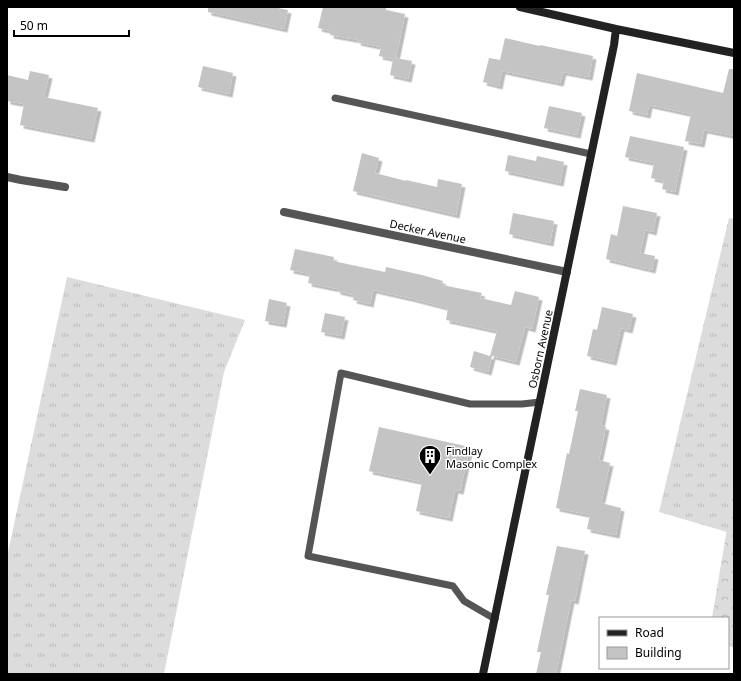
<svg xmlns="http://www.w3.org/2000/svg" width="741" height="681" font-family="'Noto Sans',sans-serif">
<defs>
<pattern id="grass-tufts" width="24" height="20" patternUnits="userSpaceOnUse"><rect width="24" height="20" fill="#dcdcdc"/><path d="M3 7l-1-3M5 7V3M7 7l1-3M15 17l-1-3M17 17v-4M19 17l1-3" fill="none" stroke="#bbb"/></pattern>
<pattern id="forest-crowns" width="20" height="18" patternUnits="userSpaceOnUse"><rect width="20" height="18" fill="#dcdcdc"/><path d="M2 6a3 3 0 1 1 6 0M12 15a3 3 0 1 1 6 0" fill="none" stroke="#bbb"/></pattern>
<filter id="shadow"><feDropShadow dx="3.5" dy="3.5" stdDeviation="0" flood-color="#0004"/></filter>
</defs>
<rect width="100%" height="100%" fill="#fff"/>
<!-- grass -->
<path fill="url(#grass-tufts)" d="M729,218L734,219V487L727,532L659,512Z
M67,277L245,320L224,372L164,674H7V557Z"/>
<!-- forest -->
<path fill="url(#forest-crowns)" d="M734,487V648L728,646V618H712Z"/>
<!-- building -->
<path fill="#c4c4c4" filter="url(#shadow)" d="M208,7H273L288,10L284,29L208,12Z
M323,7H386V10L405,14L396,58L412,61L408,79L390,75L393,59L379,56L381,47L357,42L358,40L330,35L331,31L318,28Z
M505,38L540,46V45L593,56L589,77L563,72L560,83L502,71L499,86L483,82L489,58L500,60Z
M203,66L233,73L229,94L198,87Z
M729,69H734V136L704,130L701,144L685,141L691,114L649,105L647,115L629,111L637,73L723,93Z
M30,71L49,75L44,97L98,108L91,139L20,125L24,104L7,101V75L28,80Z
M549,106L582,113L577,135L544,128Z
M630,136L684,147L675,192L662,189L664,181L651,178L654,163L625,157Z
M362,153L379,158L375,173L406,181V180L437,187L438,179L462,184L456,215L353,191Z
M508,155L536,161L537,156L564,162L560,183L505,171Z
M623,206L657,213L653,232L645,230L640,253L655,256L652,270L606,259L611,234L617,236Z
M513,213L554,221L550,243L509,234Z
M295,249L334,257L333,261L385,272L386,267L422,275L443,281L442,285L482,293L480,298L511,305L515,291L539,297L532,329L525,327L516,362L492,356L488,372L470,367L474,351L490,356L497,331L446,320L448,308L413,299L373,290L370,304L353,300L354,295L337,291V289L308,283L310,274L290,270Z
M269,299L287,303L283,324L265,321Z
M602,307L633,314L629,330L621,328L613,362L587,356L593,329L597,330Z
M325,313L345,317L341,336L321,332Z
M580,389L607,395L601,425L606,427L599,460L610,463L601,503L621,508L616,535L587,529L590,515L556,508L567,453L569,454L578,411H575Z
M379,427L470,447L460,491L455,490L449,518L416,511L422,482L369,471Z
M557,546L585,551L575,601L571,600L556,674H536L541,652H537L549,595H546Z"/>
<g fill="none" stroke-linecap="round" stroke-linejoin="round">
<!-- lane -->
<path stroke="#555" stroke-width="7" d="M335,98L591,154
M495,619L464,601L453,586L308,556L341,373L470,404H522L540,402"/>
<!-- street -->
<path stroke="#555" stroke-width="8" d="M7,177L21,180L65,187
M284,212L567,272"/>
<!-- secondary -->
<path stroke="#222" stroke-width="8" d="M520,7L616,29L734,53
M483,674L614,45L616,29"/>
</g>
<!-- icons -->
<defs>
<g id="building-pin" transform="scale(1.15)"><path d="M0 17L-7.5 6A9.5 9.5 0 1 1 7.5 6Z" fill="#000" stroke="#fff"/><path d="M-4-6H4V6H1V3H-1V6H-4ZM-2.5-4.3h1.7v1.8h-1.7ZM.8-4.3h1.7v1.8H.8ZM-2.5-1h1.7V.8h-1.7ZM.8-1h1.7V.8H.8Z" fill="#fff"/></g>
</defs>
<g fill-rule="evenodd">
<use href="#building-pin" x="430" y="456"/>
</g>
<g text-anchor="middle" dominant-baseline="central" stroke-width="3" stroke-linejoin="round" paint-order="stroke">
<!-- street labels -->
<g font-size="11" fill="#000" stroke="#fff">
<text transform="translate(428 231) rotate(12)">Decker Avenue</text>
<text transform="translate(540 349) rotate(-78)">Osborn Avenue</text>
</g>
<!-- poi labels -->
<g font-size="11" fill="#000" stroke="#fff" text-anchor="start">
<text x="446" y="450">Findlay<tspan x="446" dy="13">Masonic Complex</tspan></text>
</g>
</g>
<!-- border -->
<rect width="741" height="681" fill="none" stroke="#000000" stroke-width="16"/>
<!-- legend -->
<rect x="599" y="617" width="130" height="52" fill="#ffffff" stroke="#999999"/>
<rect x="607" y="630" width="20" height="6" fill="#222222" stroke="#999999"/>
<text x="635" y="637" font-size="12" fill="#000000">Road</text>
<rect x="607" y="647" width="20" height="12" fill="#c4c4c4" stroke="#999999"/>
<text x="635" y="657" font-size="12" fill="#000000">Building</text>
<!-- scale -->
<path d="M14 30v6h115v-6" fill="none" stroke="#000000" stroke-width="2"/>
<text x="20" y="30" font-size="12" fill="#000000" stroke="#ffffff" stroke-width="3" paint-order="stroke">50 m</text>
</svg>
